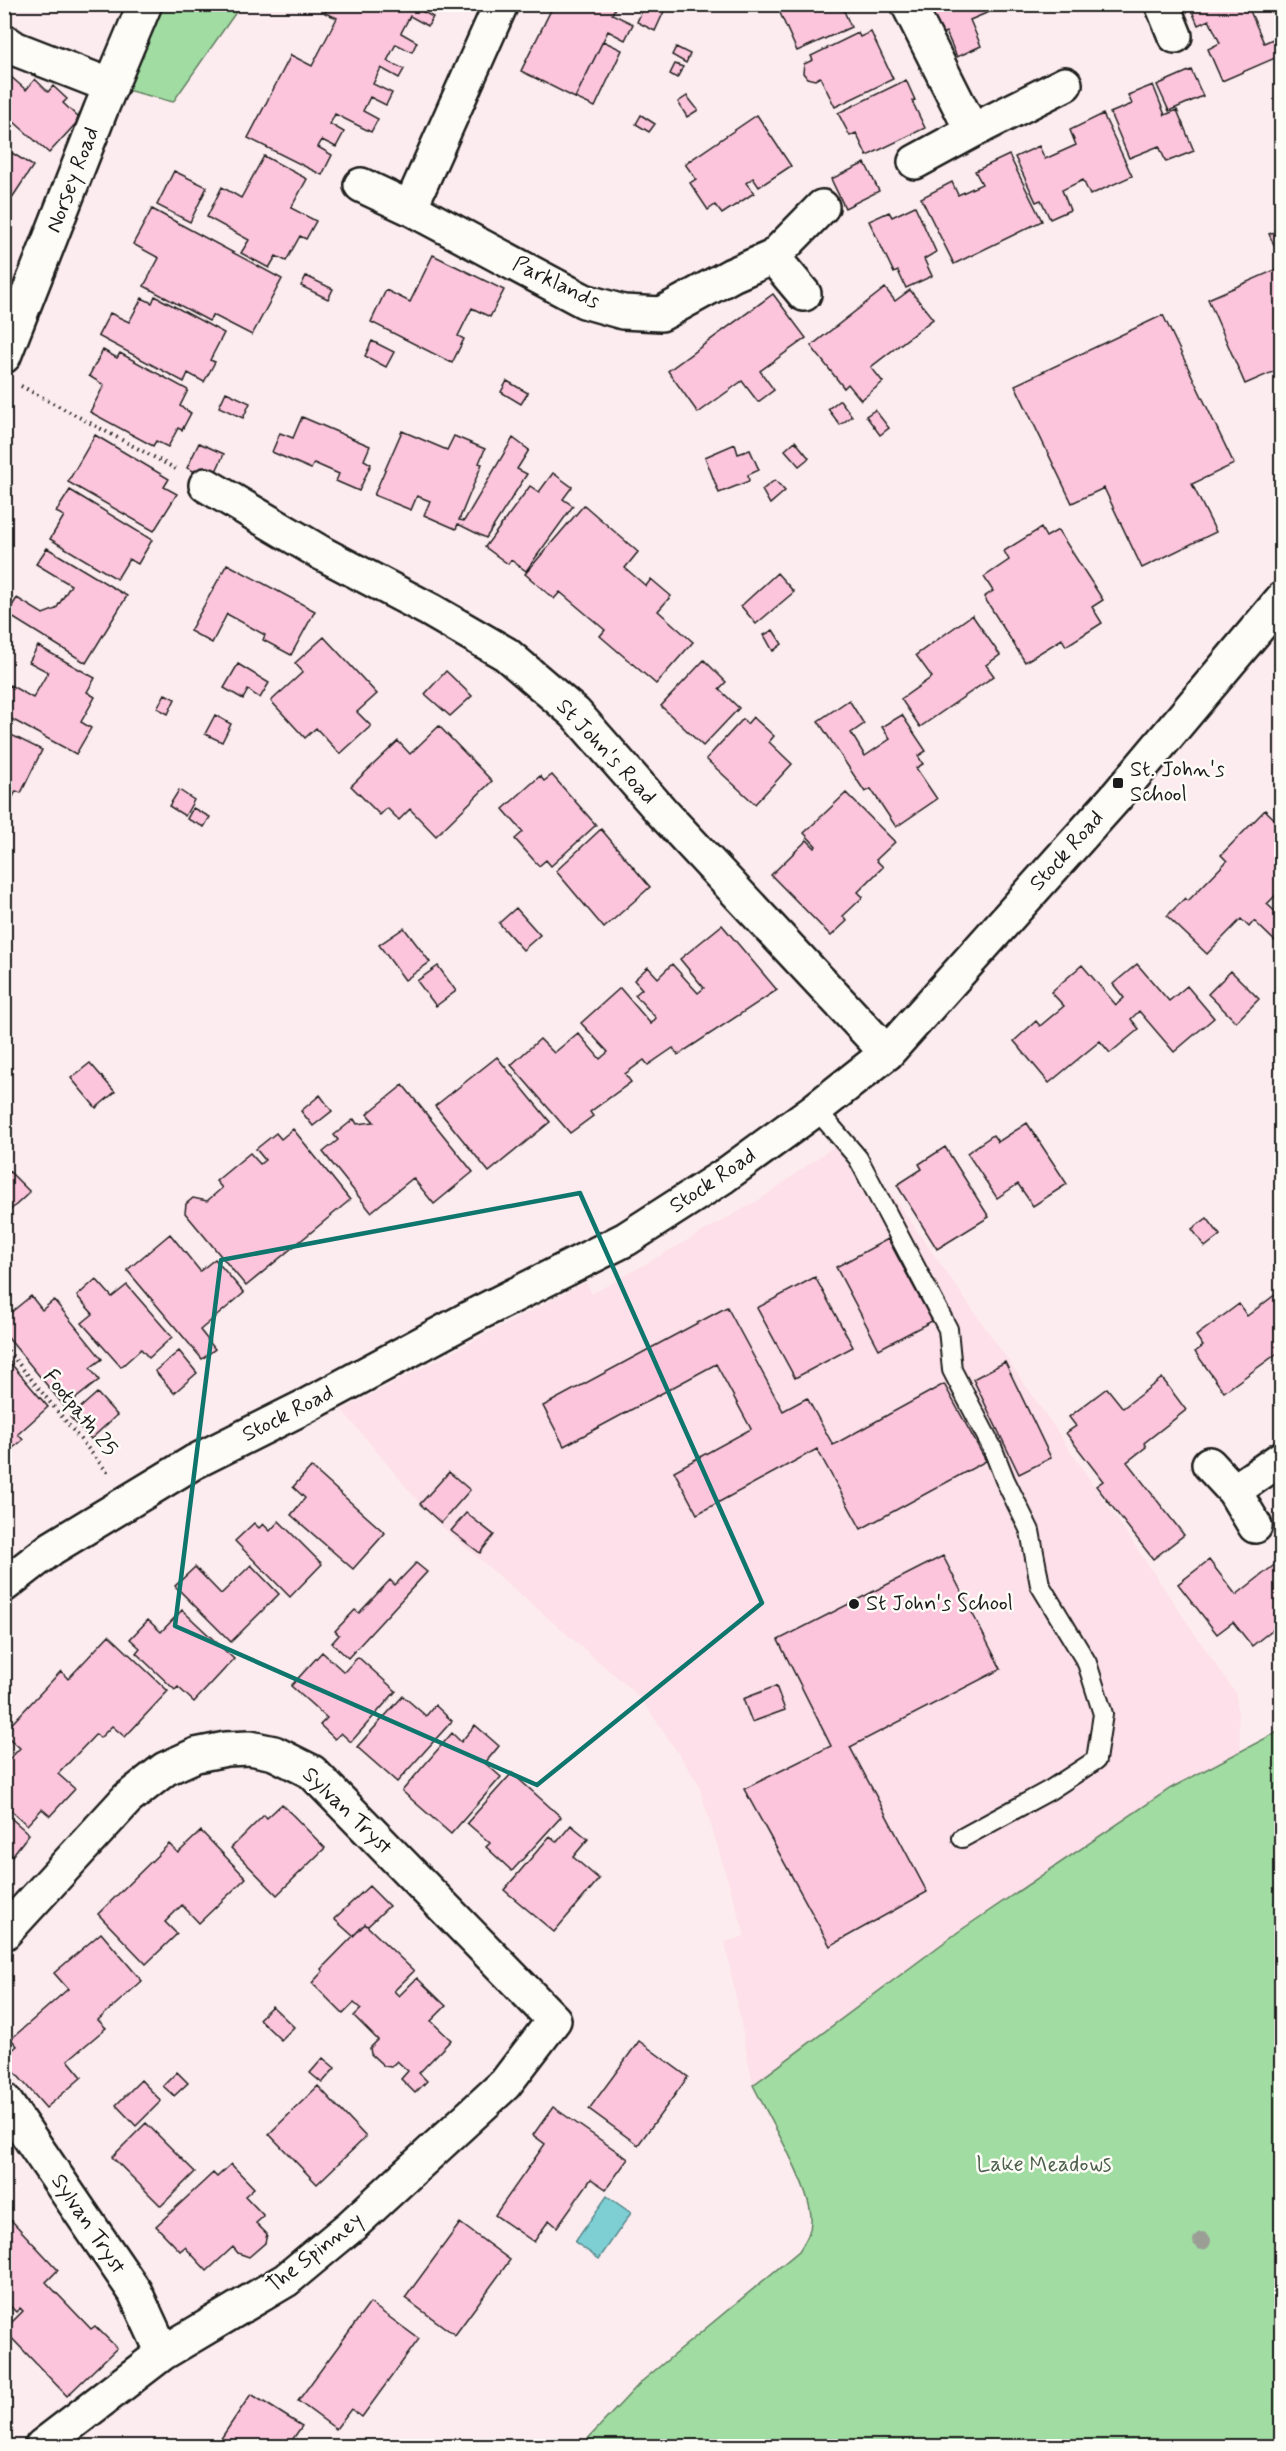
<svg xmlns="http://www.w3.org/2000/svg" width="1286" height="2451" font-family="Mynerve,sans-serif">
<rect width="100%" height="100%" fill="#fdecef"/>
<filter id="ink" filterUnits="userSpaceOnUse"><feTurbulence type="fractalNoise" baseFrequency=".0167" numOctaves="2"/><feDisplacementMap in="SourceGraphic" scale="12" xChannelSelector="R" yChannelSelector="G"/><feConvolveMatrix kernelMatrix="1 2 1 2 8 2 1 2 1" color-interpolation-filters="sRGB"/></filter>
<g filter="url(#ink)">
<!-- built -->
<path fill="#fde0e9" d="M851,1137L1020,1377L1236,1694L1241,1751L1171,1788L958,1932L753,2085L725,1942L745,1936L698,1783L649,1710L633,1691L432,1518L342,1410L586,1282L592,1294L761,1199L830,1149Z"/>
<!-- green -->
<path fill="#a1dca2" stroke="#5e7c5f" stroke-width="1.5" d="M145,5H241L173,102L111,86Z
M1281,1730V2446H581L641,2382L799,2251C805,2241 811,2233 811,2221C813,2190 768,2116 753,2085L958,1932L1171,1788Z"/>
<!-- water -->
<path fill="#7dcfd4" stroke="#56878a" stroke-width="1.5" d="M607,2196L631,2213L599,2259L575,2242Z"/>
<!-- building -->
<path fill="#fcc5dc" stroke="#1c1c1c" stroke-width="1.5" d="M329,4H418L416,8L433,17L428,26L410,16L401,33L417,42L412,52L396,44L387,61L404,69L399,78L381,68L373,84L392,93L386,105L370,97L363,111L378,119L371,132L335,114L330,124L344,132L336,147L322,140L318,147L332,155L322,175L248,138L291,55L312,66L337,18L325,13Z
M554,4H617L612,14L633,24L625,40L608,31L575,98L521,71Z
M645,4H655L665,9L655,31L637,22Z
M776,4H841L851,27L797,51Z
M928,4H986L989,12L970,20L981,46L957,57L946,32L942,34Z
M1189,4H1247L1264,43L1282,35V55L1222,81L1208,49L1220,43L1209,20L1198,25Z
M871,32L893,79L835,107L820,77L815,80L807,78L803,73L804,64L813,60L811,56L858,33L860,37Z
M603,41L622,50L595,107L575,98Z
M676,47L690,54L686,63L672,55Z
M675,64L683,67L677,78L670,74Z
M1191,70L1203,96L1169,111L1157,85Z
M10,76L26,90L35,79L48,92L53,86L67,99L63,103L80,119L49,153L4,113V83Z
M906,80L915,100L912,101L925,128L867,156L856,133L850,136L838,113Z
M1153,85L1165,115L1177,110L1194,151L1166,162L1159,146L1129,158L1110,113L1132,104L1128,95Z
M687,96L698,110L687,117L678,102Z
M1103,114L1132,176L1090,195L1083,180L1062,190L1070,210L1050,219L1041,200L1036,202L1015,157L1039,146L1045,159L1076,145L1070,130Z
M641,115L655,124L649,132L636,124Z
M757,115L791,166L759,187L753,178L746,183L754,193L722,214L715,205L708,210L690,183L696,179L685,164Z
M4,148L33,166L6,207L4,206Z
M1009,155L1042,221L954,264L921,198L952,182L958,195L982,184L975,171Z
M264,156L307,179L291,208L316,221L306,239L300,236L286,261L276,256L269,268L241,253L249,240L207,217L222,187L241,198Z
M865,163L879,191L845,208L831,179Z
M174,171L207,187L190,222L157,205Z
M915,206L936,252L924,259L932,276L906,288L898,271L894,273L869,221L889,212L892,217Z
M152,209L282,279L252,335L213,315L209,321L144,286L159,258L133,244Z
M1282,229V262L1269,234Z
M433,255L504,290L490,317L472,308L458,336L464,339L452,363L371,322L386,290L410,302Z
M1282,267V368L1245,384L1208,299Z
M306,276L333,289L328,299L301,286Z
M885,288L895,301L910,290L933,319L871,367L883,382L861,400L848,384L844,388L811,346Z
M773,294L806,338L760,371L774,390L758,402L742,381L698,413L668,371Z
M155,296L224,333L210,360L215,362L204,382L188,373L184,382L98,336L110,313L129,322L142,298L152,303Z
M1163,315L1234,464L1192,484L1216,532L1142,568L1104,488L1072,503L1015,385Z
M372,341L394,352L386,367L365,356Z
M103,350L117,358L120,353L188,390L180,406L191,413L182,430L178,428L168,447L156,441L153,446L90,412L104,385L89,376Z
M507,381L528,393L521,404L501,392Z
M226,392L250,403L243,418L219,407Z
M840,400L852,416L840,425L828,409Z
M875,410L889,428L880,435L866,416Z
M302,417L370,446L364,460L371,464L359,491L336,481L339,474L314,463L311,469L272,452L280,433L293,438Z
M402,431L447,450L454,436L485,449L479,463L482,464L459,520L464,521L513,438L529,450L517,469L527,474L486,538L458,524L456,529L424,515L430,501L417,496L411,510L374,495Z
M95,435L169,479L164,487L177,494L154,531L68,482Z
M795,441L809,458L799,466L785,450Z
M199,443L224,454L212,480L187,468Z
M735,444L738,454L750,450L759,470L748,475L749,481L719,493L705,457Z
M553,473L572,487L563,499L573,506L526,571L511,560L508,564L485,547L530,486L539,492Z
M775,480L785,491L770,504L762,490Z
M70,490L152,540L138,564L129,559L117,579L50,539L64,516L56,512Z
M584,505L638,552L625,568L646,586L651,579L671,596L658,611L693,642L656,684L600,636L605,630L560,592L554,599L525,574Z
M1041,528L1046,537L1058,530L1103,600L1092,607L1102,623L1066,646L1062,639L1025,662L984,597L993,591L984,577L1009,560L1004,551Z
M47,548L127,596L86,663L7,614L17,598L43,614L56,609L71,585L36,564Z
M227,564L315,611L291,655L263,640L265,635L227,614L212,643L190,631Z
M777,573L794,592L756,624L741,606Z
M972,615L1000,655L986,665L994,676L920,727L901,699L932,677L916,655Z
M773,630L782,644L773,651L764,635Z
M324,637L377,694L357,712L371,726L340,754L316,728L305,738L271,701L303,672L295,663Z
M38,646L95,678L87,692L95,697L81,722L91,728L76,754L4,715V694L10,685L33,698L48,672L29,662Z
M704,660L726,682L719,689L739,708L703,746L661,706Z
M238,664L269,683L260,698L248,690L243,699L224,688Z
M446,671L472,696L450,716L425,694Z
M165,694L175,699L168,714L157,708Z
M849,700L864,724L851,733L865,756L890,739L882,727L902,715L926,751L918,756L923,764L916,768L937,799L896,827L871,789L865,792L818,721Z
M215,715L231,724L222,742L205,734Z
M753,717L774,736L769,742L792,764L755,804L706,759L743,719L747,724Z
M4,722L9,724L5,732L42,750L21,793L16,791L4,815Z
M439,726L492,781L436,836L410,809L399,820L387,808L380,815L351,786L398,741L410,754Z
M552,775L596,825L551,866L546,860L539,866L515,839L523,832L503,809L540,776L544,781Z
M179,790L194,800L185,816L169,806Z
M846,793L895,842L876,860L883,867L858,892L863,897L843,916L847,921L831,936L771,875L807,840L815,848L816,846L804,833Z
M193,808L210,817L204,827L187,819Z
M1265,810L1282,826V889L1267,904L1282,918V948L1254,921L1249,927L1241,919L1207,954L1167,916L1185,898L1188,901L1227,861L1221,855Z
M601,829L650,887L604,928L556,871Z
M516,908L540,935L523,950L499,923Z
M722,925L777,990L678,1055L673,1048L648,1065L644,1060L625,1074L631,1082L590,1112L593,1116L570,1133L511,1065L540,1039L554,1053L578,1033L600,1059L608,1052L581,1023L620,988L651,1024L656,1018L635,995L642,989L634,980L648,967L658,978L672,964L698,993L704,988L680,959Z
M404,928L430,962L405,980L379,945Z
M1137,964L1169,1001L1187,986L1214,1018L1174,1052L1139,1011L1131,1019L1139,1029L1110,1053L1100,1041L1049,1083L1014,1041L1036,1021L1040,1026L1064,1006L1051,992L1082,965L1116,1005L1124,998L1113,984Z
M438,966L456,991L436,1006L417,981Z
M1231,971L1259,999L1236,1022L1208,994Z
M497,1057L550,1122L489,1172L435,1106Z
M90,1063L115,1092L96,1108L71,1078Z
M403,1085L473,1172L434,1204L413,1178L371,1212L323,1152L338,1140L334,1135L354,1119L357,1124L374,1122L367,1114Z
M320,1095L332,1111L313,1126L301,1111Z
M1027,1123L1067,1184L1033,1206L1018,1184L997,1198L967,1153L993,1135L998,1142Z
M293,1129L350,1200L246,1286L185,1213L186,1204L193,1198L207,1201L222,1188L216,1181L250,1153L260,1164L265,1160L256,1149L276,1133L281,1139Z
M945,1147L989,1217L937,1249L897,1185L922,1169L919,1164Z
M9,1171L30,1192L4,1216V1176Z
M1207,1218L1220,1235L1205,1247L1192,1229Z
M170,1234L200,1271L215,1259L244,1293L200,1330L215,1349L202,1359L127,1270Z
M888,1239L932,1321L879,1349L836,1267Z
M815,1277L853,1347L795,1378L757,1308Z
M96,1279L112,1297L127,1285L172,1337L149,1358L141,1349L121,1367L82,1323L93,1314L77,1296Z
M1276,1294L1282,1301V1350L1224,1392L1195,1352L1203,1346L1196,1336L1239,1304L1247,1316Z
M31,1296L42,1310L54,1300L102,1359L90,1368L99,1380L65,1407L4,1333V1318Z
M727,1307L783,1411L807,1398L833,1445L944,1384L986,1461L861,1529L817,1449L697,1514L674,1471L751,1429L716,1364L564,1446L543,1406Z
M179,1351L197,1373L174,1393L155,1371Z
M7,1359L48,1407L18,1434L23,1440L4,1455V1361Z
M1005,1362L1051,1458L1019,1474L973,1379Z
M1162,1378L1186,1410L1144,1443L1146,1447L1127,1462L1184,1535L1153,1559L1096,1486L1103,1481L1066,1433L1076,1426L1069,1417L1107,1388L1123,1408Z
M97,1393L117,1415L91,1439L70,1417Z
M311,1467L385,1533L353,1569L291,1515L305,1498L293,1487Z
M449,1472L470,1490L441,1523L420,1504Z
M466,1513L494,1535L480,1553L451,1531Z
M279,1521L322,1564L290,1597L235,1541L254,1523L259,1528L263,1524L270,1531Z
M943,1556L1001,1669L850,1747L927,1892L830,1946L744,1789L831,1746L778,1640Z
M1282,1559V1622L1252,1646L1233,1622L1217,1634L1178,1584L1209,1560L1236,1595Z
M416,1563L427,1572L348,1658L332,1643L339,1635L335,1631L355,1610L359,1613L390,1580L395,1585Z
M251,1565L279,1594L231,1642L175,1586L195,1567L221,1594Z
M182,1610L234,1659L194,1702L178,1687L175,1690L136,1653L140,1648L130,1639L148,1620L161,1632Z
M109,1635L168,1691L125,1737L112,1726L100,1738L96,1734L58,1774L75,1789L50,1816L42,1809L27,1825L4,1804V1765L20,1748L4,1734V1732L61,1671L68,1679Z
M322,1652L344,1672L358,1657L396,1691L351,1742L341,1733L335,1739L320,1725L327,1718L291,1686Z
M776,1686L785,1710L752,1722L743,1699Z
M403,1696L426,1716L435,1705L452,1721L397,1782L357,1747Z
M475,1725L499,1746L485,1763L501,1777L451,1834L402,1791L452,1733L461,1742Z
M512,1773L561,1817L512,1871L486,1847L490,1843L467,1823Z
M282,1804L325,1848L277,1895L231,1848L264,1815L267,1818Z
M4,1812L29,1834L12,1856L4,1851Z
M571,1825L588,1839L573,1857L599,1879L554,1932L504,1890L550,1836L557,1842Z
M201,1831L246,1878L199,1923L182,1905L165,1922L177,1934L146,1964L98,1914L169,1844L178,1853Z
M369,1886L389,1906L368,1926L365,1924L353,1936L334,1919Z
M365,1924L414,1971L394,1991L399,1996L417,1978L446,2006L431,2021L451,2040L419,2073L427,2081L415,2093L401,2079L408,2071L397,2061L391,2067L384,2066L371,2054L370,2048L378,2040L354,2016L361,2009L354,2003L343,2014L312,1983L323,1971L321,1969Z
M101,1933L142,1981L98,2020L106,2028L68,2060L82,2077L46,2108L4,2060V2057L17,2046L11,2039L68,1989L54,1973Z
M272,2006L294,2027L281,2040L259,2019Z
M639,2041L688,2077L638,2145L589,2109Z
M323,2058L335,2068L322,2083L310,2073Z
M177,2072L188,2083L174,2096L163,2086Z
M141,2080L161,2101L136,2126L116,2105Z
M318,2086L366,2137L317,2184L269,2134Z
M553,2107L628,2159L606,2189L591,2179L557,2227L549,2220L534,2242L495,2215L545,2144L533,2135Z
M146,2123L195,2172L161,2206L112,2157Z
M231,2164L254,2188L245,2196L264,2216L256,2223L267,2234L265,2243L249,2257L238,2253L233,2247L207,2271L185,2247L180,2251L156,2226L213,2173L217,2177Z
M4,2203L11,2209L4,2215Z
M11,2220L58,2270L46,2282L91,2329L95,2326L117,2348L67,2396L4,2330L23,2311L20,2308L16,2312L4,2300V2226Z
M460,2223L510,2260L455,2335L405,2298Z
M370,2303L419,2339L362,2417L351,2409L336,2429L298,2401Z
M251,2394L302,2426L288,2446H216Z"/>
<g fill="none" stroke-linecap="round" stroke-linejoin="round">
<!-- lane casing -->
<g stroke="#1c1c1c" stroke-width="22">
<path id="lane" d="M816,1109L858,1158L948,1329L952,1370L992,1447L1005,1480L1030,1531L1040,1585L1087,1663L1103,1714L1096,1760L1050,1790L962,1838"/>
</g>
<!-- street casing -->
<g stroke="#1c1c1c" stroke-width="38">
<path id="street" d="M908,4L972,131L1065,84
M1162,4L1175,36
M4,41L16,49L111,86
M915,162L972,131
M361,185L410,208L584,301L623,312L661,314L732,275L773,257L804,294
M410,208L501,4
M773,257L822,207
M206,485L323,554L430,610L506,654L575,713L662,812L887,1053
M1209,1464L1234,1491
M1255,1526L1234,1491L1282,1458
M4,1933L127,1799L165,1769L196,1755L226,1749L250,1748L274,1753L312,1772L554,2020L505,2084L351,2226L286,2280L163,2353L42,2446
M4,2100L135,2292L163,2353"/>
</g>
<!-- secondary casing -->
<g stroke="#1c1c1c" stroke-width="38">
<path id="secondary" d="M4,356L101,109L145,4
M4,1585L52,1548L194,1462L304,1407L479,1313L626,1239L724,1176L816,1109L887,1053L1116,797L1282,599"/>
</g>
<!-- path -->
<path stroke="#1c1c1c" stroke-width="4" stroke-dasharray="1.5 4.5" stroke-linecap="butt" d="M21,386L176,469
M4,1346L108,1473"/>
<!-- lane -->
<use href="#lane" stroke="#fdfcf7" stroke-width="18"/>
<!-- street -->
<use href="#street" stroke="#fdfcf7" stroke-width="33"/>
<!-- secondary -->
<use href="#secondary" stroke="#fdfcf7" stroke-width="33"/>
</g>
<!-- trees -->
<circle fill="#9b9e95" cx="1202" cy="2241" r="9"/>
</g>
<!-- marked area -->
<path fill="none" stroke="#0f766e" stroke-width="4.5" stroke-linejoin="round" d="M580,1193L762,1603L537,1785L175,1626L221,1260Z"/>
<!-- markers -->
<g fill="#1c1c1c" stroke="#fdfcf7" stroke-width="2">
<rect x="1112" y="777" width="12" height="12" rx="3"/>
<circle cx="854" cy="1604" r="6"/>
</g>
<g text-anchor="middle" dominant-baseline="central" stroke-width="5" stroke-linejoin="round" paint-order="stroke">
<!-- street labels -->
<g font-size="22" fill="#1c1c1c" stroke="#fdfcf7">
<text transform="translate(73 180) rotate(-69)">Norsey Road</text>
<text transform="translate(556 283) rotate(26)">Parklands</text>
<text transform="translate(606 752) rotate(47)">St John's Road</text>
<text transform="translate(1067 851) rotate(-48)">Stock Road</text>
<text transform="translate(713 1181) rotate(-34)">Stock Road</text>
<text transform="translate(80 1413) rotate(51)">Footpath 25</text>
<text transform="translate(288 1414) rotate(-27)">Stock Road</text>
<text transform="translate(347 1811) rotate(44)">Sylvan Tryst</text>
<text transform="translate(88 2224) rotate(56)">Sylvan Tryst</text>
<text transform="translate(315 2253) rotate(-38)">The Spinney</text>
</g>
<!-- poi labels -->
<g font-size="22" fill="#1c1c1c" stroke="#fdfcf7" text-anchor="start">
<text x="1130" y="770">St. John's<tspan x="1130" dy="25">School</tspan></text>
<text x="866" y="1604">St John's School</text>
</g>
<!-- park labels -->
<g font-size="22" fill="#4b5f4b" stroke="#fdfcf7">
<text x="1044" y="2165">Lake Meadows</text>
</g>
</g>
<!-- margin -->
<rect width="1286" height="2451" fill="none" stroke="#fdfcf7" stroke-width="24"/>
<rect x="12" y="12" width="1262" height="2427" fill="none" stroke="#1c1c1c" stroke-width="2" filter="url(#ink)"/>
</svg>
